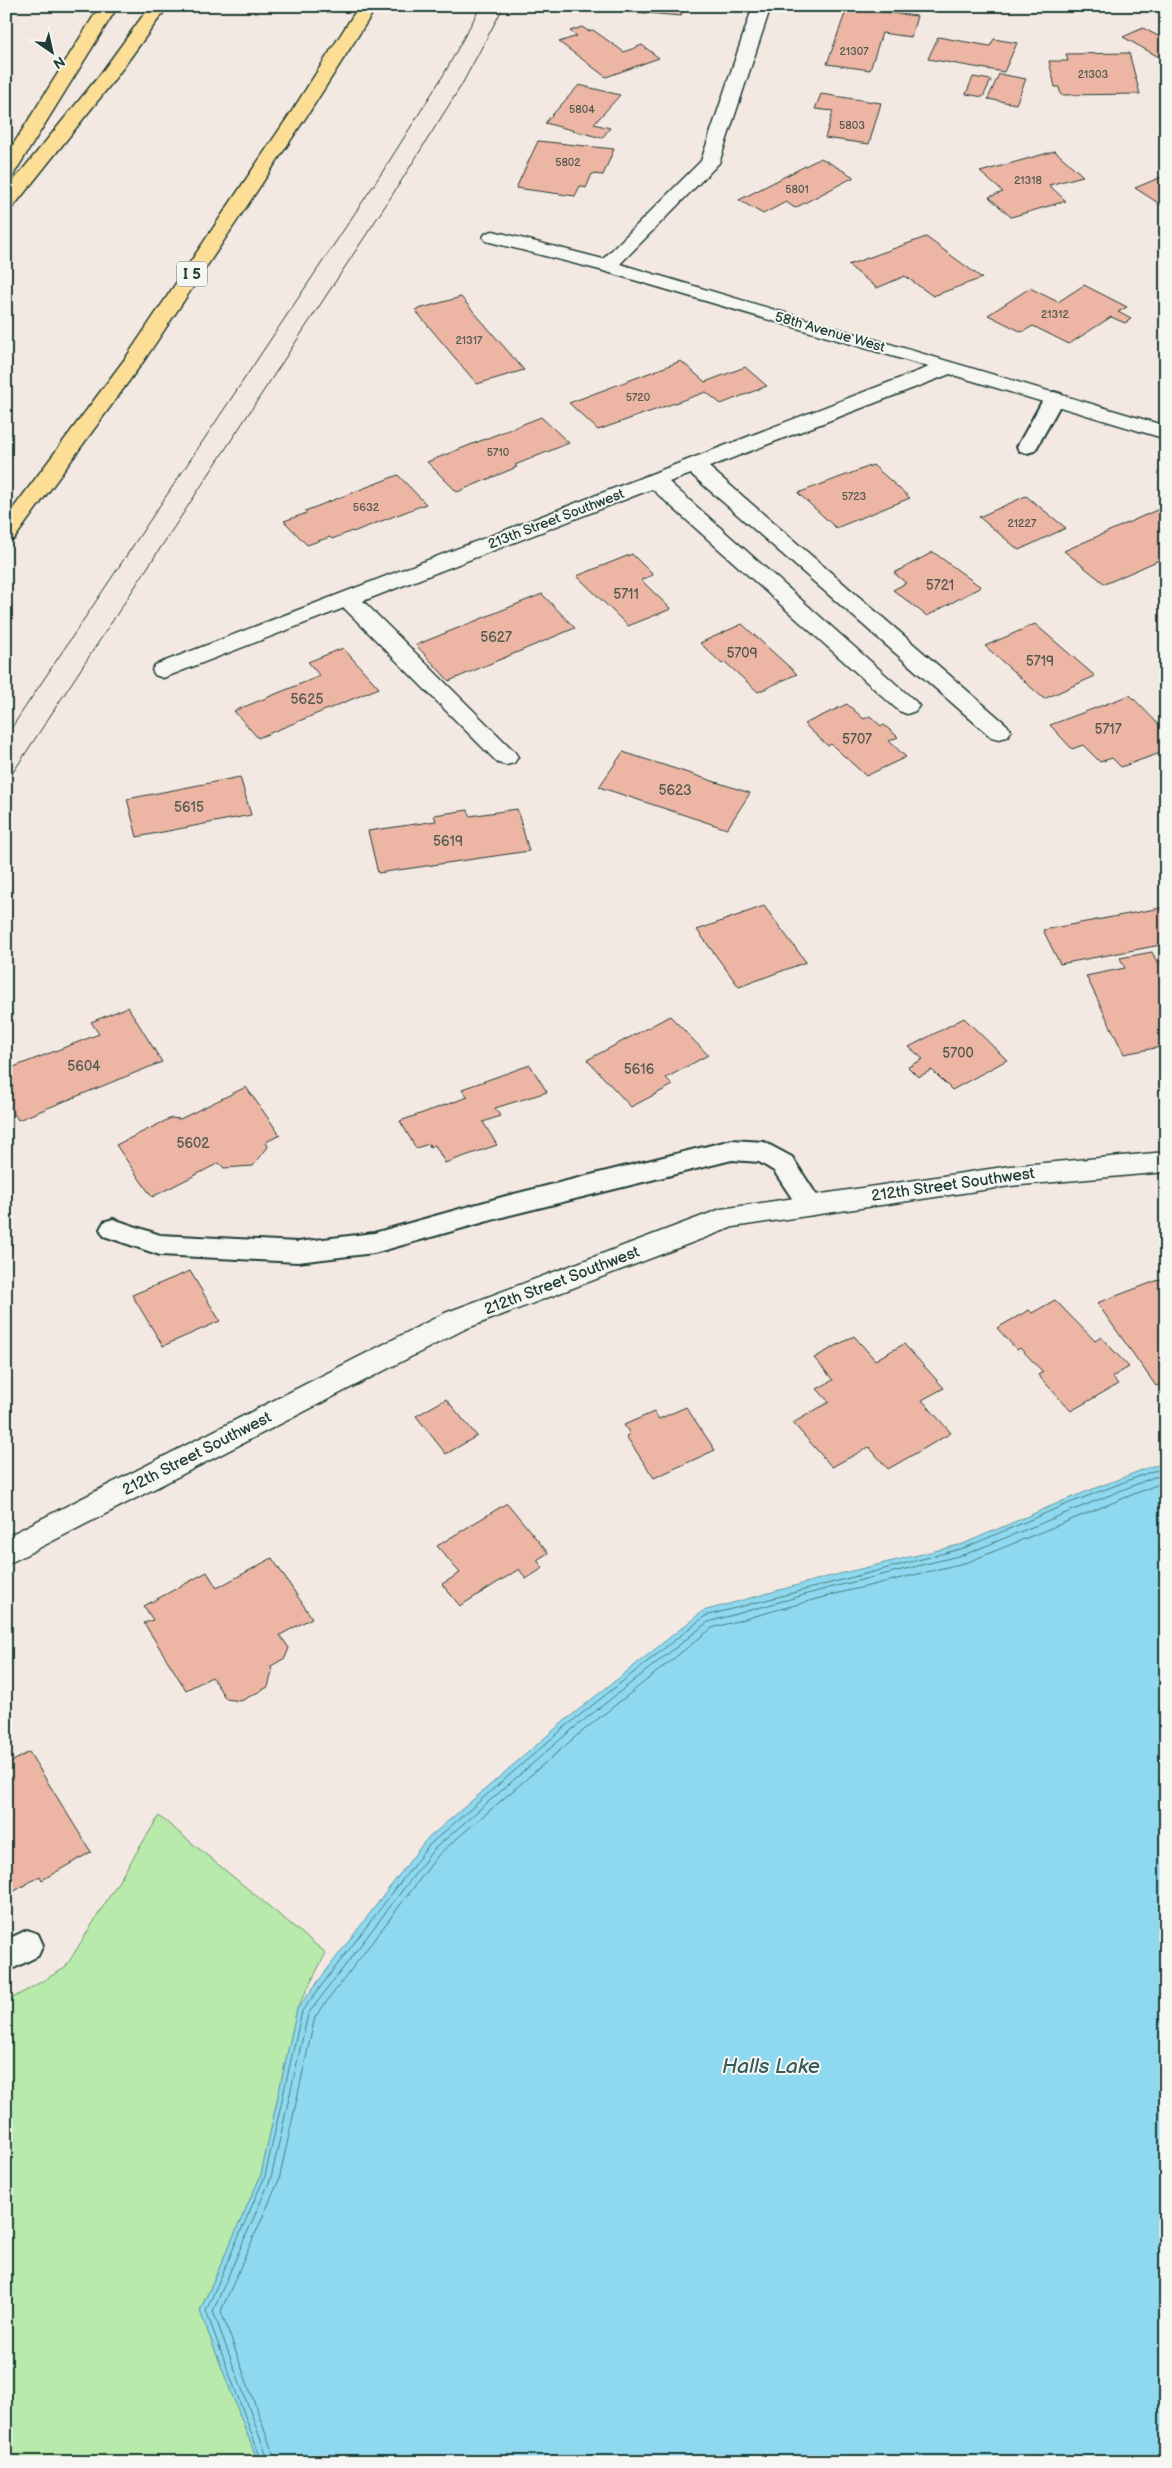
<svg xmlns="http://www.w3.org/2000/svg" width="1172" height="2468" font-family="'Balsamiq Sans',sans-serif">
<rect width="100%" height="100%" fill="#f4e9e2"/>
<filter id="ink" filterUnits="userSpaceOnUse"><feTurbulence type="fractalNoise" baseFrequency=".02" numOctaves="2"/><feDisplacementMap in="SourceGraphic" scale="10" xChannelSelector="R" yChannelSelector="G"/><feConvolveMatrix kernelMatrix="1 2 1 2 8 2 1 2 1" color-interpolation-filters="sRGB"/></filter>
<g filter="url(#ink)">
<!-- green -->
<path fill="#b7eaab" stroke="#6b9470" d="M159,1816L326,1953L297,2009L261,2175L200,2311L258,2462H6V2002L65,1968Z"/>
<!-- water -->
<path fill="#8ed9ef" stroke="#629ba4" d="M1166,1465V2462H258L200,2311L261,2175L297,2009L425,1841L562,1723L703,1611L827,1577L963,1544L1065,1500L1152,1466Z"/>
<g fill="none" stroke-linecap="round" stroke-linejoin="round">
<!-- shore -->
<path stroke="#4b7b7f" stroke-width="1" d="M262,2462L206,2311L265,2176L302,2011L429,1845L565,1727L705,1616L964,1548L1067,1504L1153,1471L1166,1470
M269,2462L213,2311L271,2178L308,2014L434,1849L569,1732L708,1622L829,1588L966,1554L1154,1477L1166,1476
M276,2462L221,2311L279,2180L315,2017L439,1854L574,1738L712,1628L831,1595L968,1562L1156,1485L1166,1484"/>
</g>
<!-- building -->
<path fill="#edb5a4" stroke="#1f3d34" d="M613,6H684L681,16L612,10Z
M847,8L917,16L911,37L882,33L870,70L827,64Z
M582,27L588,31L593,30L624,52L642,45L659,58L606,77L559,42L577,36L570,31Z
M1143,28L1158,36L1166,32V61L1123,37Z
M938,37L990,46L994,39L1017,43L1004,72L928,59Z
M1129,53L1140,94L1061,95L1059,87H1055L1049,61H1068L1066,54Z
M999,74L1026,79L1016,104L988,99Z
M973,77L991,80L983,97L966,94Z
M579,85L620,95L594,124L610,128L602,138L545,123Z
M821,94L881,103L869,144L825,138L833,111L815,109Z
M538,141L614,149L603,175L592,174L586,188L580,186L575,196L516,188Z
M1055,151L1083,176L1049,185L1066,201L1011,217L989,197L1003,192L980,172Z
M821,158L854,177L795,208L786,202L763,214L739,200Z
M1166,175V208L1135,188Z
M926,237L982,278L933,296L905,276L877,288L848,265Z
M1084,285L1127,307L1118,312L1131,319L1125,323L1111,317L1069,344L1033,326L1022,332L988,315L1030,288L1058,302Z
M461,297L524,370L477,384L415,310Z
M681,361L705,382L745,367L767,386L721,404L706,392L598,430L569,403Z
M541,417L569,443L515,465L517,467L457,492L427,462Z
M873,465L910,498L836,528L798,493Z
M398,475L426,504L353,532L352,531L332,539L330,537L307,545L284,521L307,513L305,511Z
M1026,496L1066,528L1019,550L979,517Z
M1166,506V557L1105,584L1064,551Z
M933,552L981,587L927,616L893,590L906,583L894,573Z
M632,554L653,575L641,580L671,609L628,626L577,576Z
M542,594L575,628L449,681L416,645Z
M742,624L797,674L758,692L725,662L722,664L700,643Z
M1035,624L1095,676L1044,699L985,646Z
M343,648L379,688L258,738L234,711L320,676L308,662Z
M1130,695L1166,732V751L1121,767L1112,758L1100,762L1083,745L1072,749L1050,725Z
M847,704L864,719L870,716L881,726L884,725L898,737L889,741L906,757L866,776L831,744L828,746L804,724Z
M623,752L750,793L727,829L599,787Z
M240,777L251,815L137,837L127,799Z
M517,809L529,851L378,873L368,831L436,821L434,815L468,810L470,816Z
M764,906L806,962L739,987L697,930Z
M1166,907V944L1060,964L1043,930Z
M1152,952L1157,962L1166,960V1046L1124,1054L1086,976L1125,968L1120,958Z
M128,1007L162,1062L18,1120L6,1100V1070L99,1034L91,1022Z
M670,1016L708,1055L666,1078L673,1085L631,1107L587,1060Z
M964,1018L1007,1060L952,1090L932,1070L918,1077L908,1067L923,1059L909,1047Z
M530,1065L547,1092L495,1108L500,1116L483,1122L497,1145L445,1163L435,1145L430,1147L429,1144L416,1148L400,1121L468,1097L462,1089Z
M246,1087L280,1135L266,1142L268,1147L253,1166L224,1168L219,1163L152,1197L116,1145L171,1118L180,1119Z
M190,1271L220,1321L163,1346L132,1295Z
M1164,1278L1166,1281V1391L1161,1384L1156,1386L1097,1303Z
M1055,1300L1095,1341L1101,1337L1129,1367L1112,1377L1118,1384L1071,1411L1038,1375L1043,1372L1020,1348L1017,1350L997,1328L1029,1310L1032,1313Z
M854,1336L875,1360L904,1344L944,1388L922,1400L951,1433L888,1469L869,1447L832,1467L793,1423L829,1402L817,1389L833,1380L814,1358Z
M446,1399L477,1436L446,1454L416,1416Z
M686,1407L715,1450L654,1478L626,1436L630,1434L624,1425L654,1412L659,1419Z
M507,1503L548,1553L537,1560L543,1568L526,1579L519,1569L460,1606L442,1584L460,1573L437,1546Z
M272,1558L312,1618L280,1635L289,1648L285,1658L271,1666L272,1672L268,1687L241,1701L226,1699L212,1677L186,1690L144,1623L153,1620L144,1606L207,1572L217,1588Z
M29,1752L91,1852L42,1880L40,1876L6,1896V1765Z"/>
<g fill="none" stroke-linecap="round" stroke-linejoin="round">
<!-- service casing -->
<g stroke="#1f3d34" stroke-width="4">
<path id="service" d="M1054,392L1061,394L1064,398L1037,447L1034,451L1027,453L1020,451L1017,447L1044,398L1047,394Z
M732,1140L764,1142L792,1157L823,1205L819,1212L810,1215L801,1212L774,1171L759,1162L732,1160L506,1216L374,1253L298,1262L160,1255L104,1236L100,1229L104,1222L113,1219L160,1235L298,1242L374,1233L506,1196Z
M27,1930L38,1934L43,1945L38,1956L6,1972V1940Z"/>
</g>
<!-- minor casing -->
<g stroke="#1f3d34" stroke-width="3">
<path id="minor" d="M753,6H771L719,163L620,264L1166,426V439L950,374L709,467L1007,725L1011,731L1007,737L999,739L991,737L691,474L669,482L915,701L919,706L915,711L907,714L899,711L652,489L363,601L514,751L518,757L514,763L506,765L498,763L344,608L171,675L163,678L155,675L152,670L155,665L929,367L600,270L486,241L483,237L486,233L493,231L603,259L701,161Z"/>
</g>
<!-- secondary casing -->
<g stroke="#1f3d34" stroke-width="3">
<path id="secondary" d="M1166,1152V1172L1010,1186L733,1227L465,1329L6,1565V1537L445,1313L721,1209L1010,1166Z"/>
</g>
<!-- motorway casing -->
<g stroke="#1f3d34" stroke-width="3">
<path id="motorway" d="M100,6H118L15,172L13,176L6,178V156Z
M150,6H168L111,84L13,207L6,209V190L99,76Z
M359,6H377L310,111L145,359L14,539L6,541V518L127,356L292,111Z"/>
</g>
<!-- service -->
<use href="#service" fill="#f6f6f2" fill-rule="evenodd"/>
<!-- minor -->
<use href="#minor" fill="#f6f6f2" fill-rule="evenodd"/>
<!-- secondary -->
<use href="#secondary" fill="#f6f6f2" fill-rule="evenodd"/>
<!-- motorway -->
<use href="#motorway" fill="#fcde96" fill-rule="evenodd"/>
<!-- tram -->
<path stroke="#1f3d34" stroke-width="1" d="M6,736L383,171L444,74L481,6
M6,783L391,197L461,86L504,6"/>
</g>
</g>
<g text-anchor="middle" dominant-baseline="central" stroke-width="4" stroke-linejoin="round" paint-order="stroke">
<!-- far-number labels -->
<g font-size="11" fill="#525b50">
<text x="854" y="51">21307</text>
<text x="1093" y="74">21303</text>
<text x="582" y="109">5804</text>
<text x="852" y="125">5803</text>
<text x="568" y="162">5802</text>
<text x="1028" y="180">21318</text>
<text x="797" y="189">5801</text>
<text x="1055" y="314">21312</text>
<text x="469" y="340">21317</text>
<text x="638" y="397">5720</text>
<text x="498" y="452">5710</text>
<text x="854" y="496">5723</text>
<text x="366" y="507">5632</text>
<text x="1022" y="523">21227</text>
</g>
<!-- far-street labels -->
<g font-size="14" fill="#1f3d34" stroke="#f6f6f2">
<text transform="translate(830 332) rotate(16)">58th Avenue West</text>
<text transform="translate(556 519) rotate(-21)">213th Street Southwest</text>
</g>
<!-- number labels -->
<g font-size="14" fill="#525b50">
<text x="940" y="585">5721</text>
<text x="626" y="594">5711</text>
<text x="496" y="637">5627</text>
<text x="742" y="653">5709</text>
<text x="1040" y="661">5719</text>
<text x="307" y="699">5625</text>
<text x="1108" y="729">5717</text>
<text x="857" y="739">5707</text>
<text x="675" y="790">5623</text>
<text x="189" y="807">5615</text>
<text x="448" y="841">5619</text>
<text x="958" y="1053">5700</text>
<text x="84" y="1066">5604</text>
<text x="639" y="1069">5616</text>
<text x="193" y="1143">5602</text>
</g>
<!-- shield labels -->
<rect fill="#f6f6f2" stroke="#60746d" stroke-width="1" x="177" y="261.5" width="30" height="25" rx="4"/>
<g font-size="15" font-weight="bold" fill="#1f3d34">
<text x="192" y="274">I 5</text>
</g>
<!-- street labels -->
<g font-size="16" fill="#1f3d34" stroke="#f6f6f2">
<text transform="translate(953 1185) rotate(-8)">212th Street Southwest</text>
<text transform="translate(562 1281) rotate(-21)">212th Street Southwest</text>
<text transform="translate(197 1454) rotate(-27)">212th Street Southwest</text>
</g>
<!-- near-water labels -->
<g font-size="21" font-style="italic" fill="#355c59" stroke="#f6f6f2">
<text x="771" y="2066">Halls Lake</text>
</g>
</g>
<!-- margin -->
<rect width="1172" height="2468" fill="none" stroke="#f6f6f2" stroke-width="25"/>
<rect x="12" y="12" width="1147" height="2443" fill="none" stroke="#1f3d34" stroke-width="2" filter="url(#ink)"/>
<!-- north arrow -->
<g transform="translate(52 52) rotate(146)" stroke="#f6f6f2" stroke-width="4" paint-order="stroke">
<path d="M0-4L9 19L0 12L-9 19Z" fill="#1f3d34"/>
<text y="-8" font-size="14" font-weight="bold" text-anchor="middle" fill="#1f3d34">N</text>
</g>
</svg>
